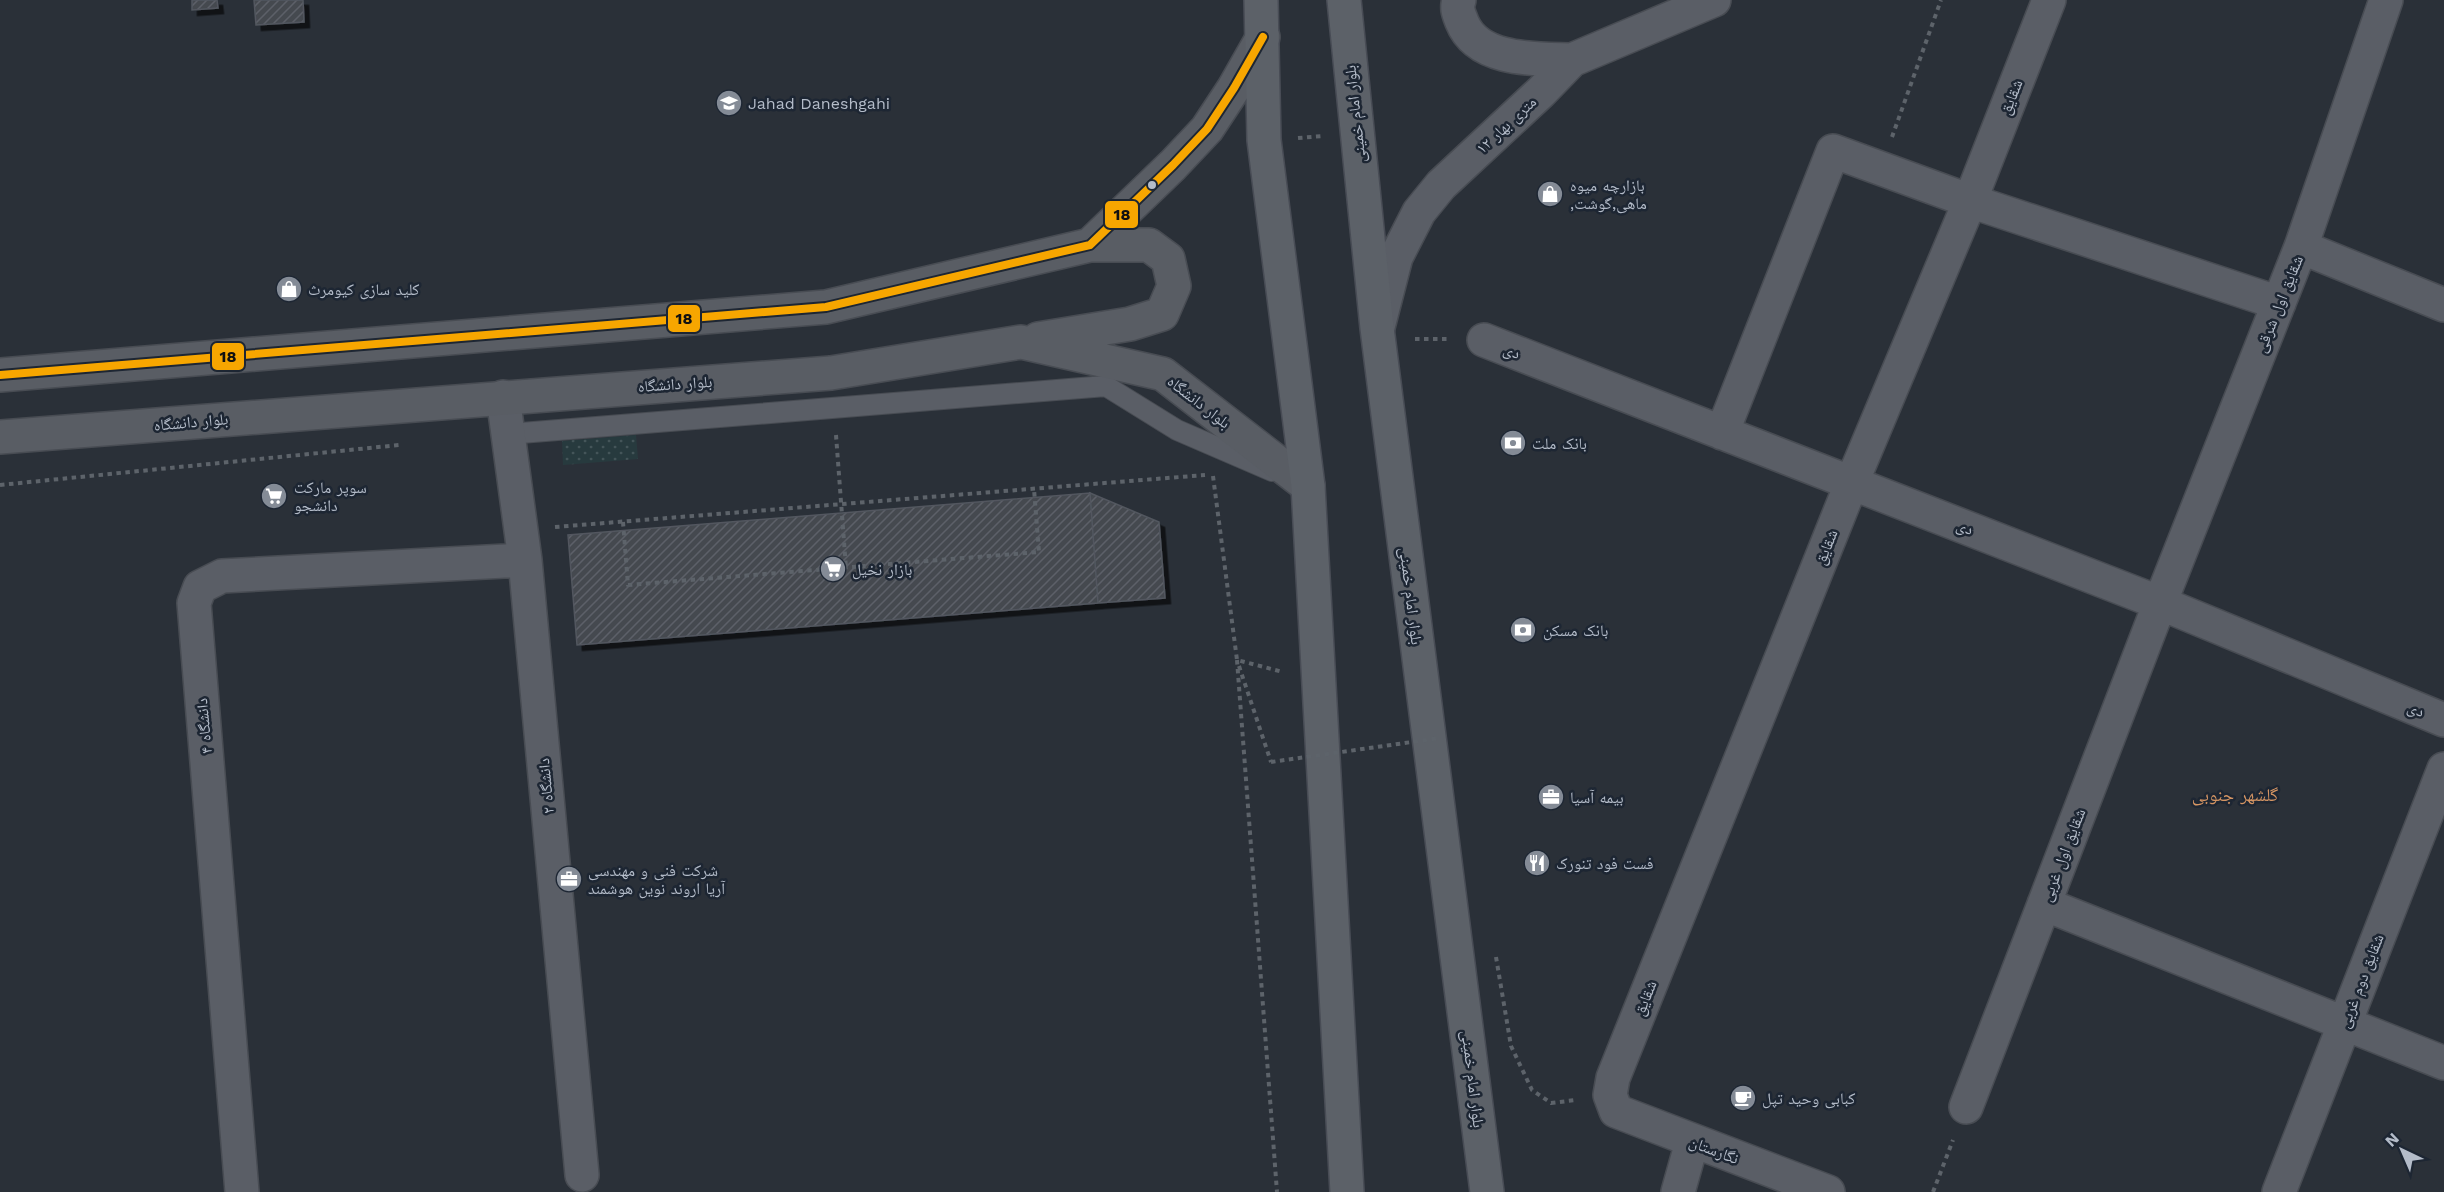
<svg xmlns="http://www.w3.org/2000/svg" width="2444" height="1192" font-family="'Work Sans','Noto Naskh Arabic',sans-serif">
<defs>
<pattern id="park-dots" width="8" height="8" patternUnits="userSpaceOnUse" patternTransform="scale(1.5)"><rect width="8" height="8" fill="#273a3e"/><path d="M2 2h.1M6 6h.1" fill="none" stroke="#445559" stroke-width="1.8" stroke-linecap="round"/></pattern>
<pattern id="building-hatch" width="6" height="6" patternUnits="userSpaceOnUse" patternTransform="scale(1.5)"><rect width="6" height="6" fill="#444950"/><path d="M-1 1l2-2M0 6l6-6M5 7l2-2" fill="none" stroke="#5d6168"/></pattern>
<filter id="shadow"><feDropShadow dx="5.5" dy="5.5" stdDeviation="0" flood-color="#0009"/></filter>
</defs>
<rect width="100%" height="100%" fill="#2a3038"/>
<!-- park -->
<path fill="url(#park-dots)" d="M636,435L638,459L563,465L562,441Z"/>
<!-- building -->
<path fill="url(#building-hatch)" stroke="#52575f" stroke-width="1.5" filter="url(#shadow)" d="M192,0H217L218,8L192,10Z
M254,0H303L304,22L256,25Z
M1090,493L1098,603L577,645L568,535Z
M1090,493L1159,522L1165,598L1098,603Z"/>
<g fill="none" stroke-linecap="round" stroke-linejoin="round">
<!-- service casing -->
<g stroke="#484c53" stroke-width="22">
<path id="service" d="M508,434L1106,386L1177,430L1272,471"/>
</g>
<!-- minor casing -->
<g stroke="#484c53" stroke-width="36">
<path id="minor" d="M2301,247L2444,305
M1484,340L2160,603L2444,720
M503,397L525,560L582,1175
M1722,433L1833,151L1970,201L2279,303
M2044,904L2444,1063
M1966,1107L2160,603L2301,247L2386,0
M242,1192L194,603L200,587L222,576L525,560
M1678,1192L1692,1142
M1828,1192L1616,1111L1610,1095L1613,1078L1852,482L1970,201L2049,0
M2279,1192L2444,769"/>
</g>
<!-- tertiary casing -->
<g stroke="#484c53" stroke-width="36">
<path id="tertiary" d="M1459,0C1456,9 1459,14 1462,22C1478,62 1537,59 1572,60
M1378,327L1396,257L1419,212L1441,185L1541,92L1572,60L1714,0"/>
</g>
<!-- secondary casing -->
<g stroke="#484c53" stroke-width="36">
<path id="secondary" d="M1038,339L1130,324L1162,314L1174,286L1168,259L1149,245H1090
M0,375L826,307L1090,245L1173,165L1207,129L1234,88L1263,37
M0,437L831,373L1021,342L1163,374L1308,486"/>
</g>
<!-- primary casing -->
<g stroke="#484c55" stroke-width="36">
<path id="primary" d="M1261,0L1264,140L1308,486L1347,1192
M1344,0L1377,328L1487,1192"/>
</g>
<!-- path -->
<path stroke="#5d636a" stroke-width="4" stroke-dasharray="4.5 4.5" stroke-linecap="butt" d="M1892,137L1941,0
M1298,138L1323,136
M1415,339H1450
M836,435L846,568
M1213,476L1237,660L1283,672
M0,485L399,445
M623,522L628,585L1039,552L1034,489
M555,527L1205,475
M1237,660L1277,1192
M1239,666L1271,762
M1496,957L1511,1046L1532,1090L1551,1103L1576,1100
M1933,1192L1953,1140"/>
<!-- service -->
<use href="#service" stroke="#5a5e66" stroke-width="20"/>
<!-- minor -->
<use href="#minor" stroke="#5a5e66" stroke-width="33"/>
<!-- tertiary -->
<use href="#tertiary" stroke="#5a5e66" stroke-width="33"/>
<!-- secondary -->
<use href="#secondary" stroke="#595d64" stroke-width="33"/>
<!-- primary -->
<use href="#primary" stroke="#5c6168" stroke-width="33"/>
<!-- path-bridge -->
<path stroke="#5d636a" stroke-width="4" stroke-dasharray="4.5 4.5" stroke-linecap="butt" d="M1271,762L1440,738"/>
<!-- bus-1 casing -->
<g stroke="#1d2633" stroke-width="12">
<path id="bus-1" d="M0,375L826,307L1090,245L1173,165L1207,129L1234,88L1263,37"/>
</g>
<!-- bus-1 -->
<use href="#bus-1" stroke="#f7a600" stroke-width="8"/>
</g>
<!-- icons -->
<defs>
<g id="university-disc" transform="scale(1.35)"><circle r="9.5" fill="#848b96" stroke="#1d2633"/><path d="M0-5L7-2L0 1L-7-2ZM-4 1L0 2.5L4 1V4Q0 6-4 4Z" fill="#fff"/></g>
<g id="shop-disc" transform="scale(1.35)"><circle r="9.5" fill="#848b96" stroke="#1d2633"/><path d="M-5-2.5h2.3a2.7 3.5 0 0 1 5.4 0H5L5.5 6h-11ZM-1.5-2.5h3a1.5 2.3 0 0 0-3 0Z" fill="#fff"/></g>
<g id="bank-disc" transform="scale(1.35)"><circle r="9.5" fill="#848b96" stroke="#1d2633"/><path d="M-6-4H6V4H-6ZM0-2.3a2.3 2.3 0 1 0 0 4.6a2.3 2.3 0 1 0 0-4.6Z" fill="#fff"/></g>
<g id="supermarket-disc" transform="scale(1.35)"><circle r="9.5" fill="#848b96" stroke="#1d2633"/><path d="M-6-5.5h2.5l.6 2H6L4.5 2H-2.5L-4.4-4H-6ZM-1.5 3.2a1.3 1.3 0 1 0 .1 0ZM3 3.2a1.3 1.3 0 1 0 .1 0Z" fill="#fff"/></g>
<g id="office-disc" transform="scale(1.35)"><circle r="9.5" fill="#848b96" stroke="#1d2633"/><path d="M-6-3h4V-5.5h4V-3h4V5H-6ZM-1-4.5V-3h2v-1.5ZM-6 0V1H6V0Z" fill="#fff"/></g>
<g id="restaurant-disc" transform="scale(1.35)"><circle r="9.5" fill="#848b96" stroke="#1d2633"/><path d="M-5-6h1v4h1v-4h1v4h1v-4h1v5L-1.5 .5V6h-2V.5L-5-1ZM5-6V6H3V1.5H1.5Q1.5-4 5-6Z" fill="#fff"/></g>
<g id="cafe-disc" transform="scale(1.35)"><circle r="9.5" fill="#848b96" stroke="#1d2633"/><path d="M-5.5-4.5H6V0H3Q3 3.5 0 3.5H-2.5Q-5.5 3.5-5.5 0ZM3-3.2v2h1.7v-2ZM-6 4.5H4V6H-6Z" fill="#fff"/></g>
</defs>
<g fill-rule="evenodd">
<use href="#university-disc" x="729" y="103"/>
<use href="#shop-disc" x="1550" y="194"/>
<use href="#shop-disc" x="289" y="289"/>
<use href="#bank-disc" x="1513" y="443"/>
<use href="#supermarket-disc" x="274" y="496"/>
<use href="#supermarket-disc" x="833" y="569"/>
<use href="#bank-disc" x="1523" y="630"/>
<use href="#office-disc" x="1551" y="797"/>
<use href="#restaurant-disc" x="1537" y="863"/>
<use href="#office-disc" x="569" y="879"/>
<use href="#cafe-disc" x="1743" y="1098"/>
</g>
<!-- markers -->
<circle fill="#b4bcc9" stroke="#1d2633" stroke-width="2" cx="1152" cy="185" r="5"/>
<g text-anchor="middle" dominant-baseline="central" stroke-width="5" stroke-linejoin="round" paint-order="stroke">
<!-- street labels -->
<g font-size="16" fill="#b4bcc9" stroke="#1d2633">
<text transform="translate(2011 97) rotate(-68)">شقایق</text>
<text transform="translate(1355 114) rotate(-96)">بلوار امام خمینی</text>
<text transform="translate(1506 125) rotate(-43)">۱۲ متری بهار</text>
<text transform="translate(2279 304) rotate(-68)">شقایق اول شرقی</text>
<text transform="translate(1512 351) rotate(21)">دی</text>
<text transform="translate(675 384) rotate(-4)">بلوار دانشگاه</text>
<text transform="translate(1199 402) rotate(38)">بلوار دانشگاه</text>
<text transform="translate(191 422) rotate(-5)">بلوار دانشگاه</text>
<text transform="translate(1965 527) rotate(21)">دی</text>
<text transform="translate(1826 547) rotate(-68)">شقایق</text>
<text transform="translate(1411 596) rotate(83)">بلوار امام خمینی</text>
<text transform="translate(2416 709) rotate(22)">دی</text>
<text transform="translate(204 726) rotate(-95)">دانشگاه ۴</text>
<text transform="translate(546 786) rotate(-95)">دانشگاه ۲</text>
<text transform="translate(2063 855) rotate(-69)">شقایق اول غربی</text>
<text transform="translate(2361 981) rotate(-69)">شقایق دوم غربی</text>
<text transform="translate(1645 998) rotate(-68)">شقایق</text>
<text transform="translate(1473 1079) rotate(83)">بلوار امام خمینی</text>
<text transform="translate(1714 1150) rotate(21)">نگارستان</text>
</g>
<!-- poi labels -->
<g font-size="16" fill="#b4bcc9" stroke="#1d2633" text-anchor="start">
<text x="748" y="103">Jahad Daneshgahi</text>
<text x="1570" y="185">بازارچه میوه<tspan x="1570" dy="18">,ماهی,گوشت</tspan></text>
<text x="308" y="289">کلید سازی کیومرث</text>
<text x="1532" y="443">بانک ملت</text>
<text x="294" y="487">سوپر مارکت<tspan x="294" dy="18">دانشجو</tspan></text>
<text x="852" y="569">بازار نخیل</text>
<text x="1543" y="630">بانک مسکن</text>
<text x="1570" y="797">بیمه آسیا</text>
<text x="1556" y="863">فست فود تنورک</text>
<text x="588" y="870">شرکت فنی و مهندسی<tspan x="588" dy="18">آریا اروند نوین هوشمند</tspan></text>
<text x="1762" y="1098">کبابی وحید تپل</text>
</g>
<!-- neighbourhood labels -->
<g font-size="18" fill="#d59563" stroke="#1d2633">
<text x="2235" y="794">گلشهر جنوبی</text>
</g>
</g>
<g stroke="#1d2633" stroke-width="2">
<rect x="1104" y="200" width="35" height="29" rx="6" fill="#f7a600"/>
<rect x="667" y="304" width="34" height="29" rx="6" fill="#f7a600"/>
<rect x="211" y="342" width="34" height="29" rx="6" fill="#f7a600"/>
</g>
<g font-size="16" text-anchor="middle" font-weight="bold" fill="#111">
<text x="1122" y="220">18</text>
<text x="684" y="324">18</text>
<text x="228" y="362">18</text>
</g>
<!-- north arrow -->
<g transform="translate(2402 1150) rotate(316)" stroke="#1d2633" stroke-width="4.5" paint-order="stroke">
<path d="M0-4.5L10 22L0 15L-10 22Z" fill="#b4bcc9"/>
<text y="-9" font-size="16" font-weight="bold" text-anchor="middle" fill="#b4bcc9">N</text>
</g>
</svg>
